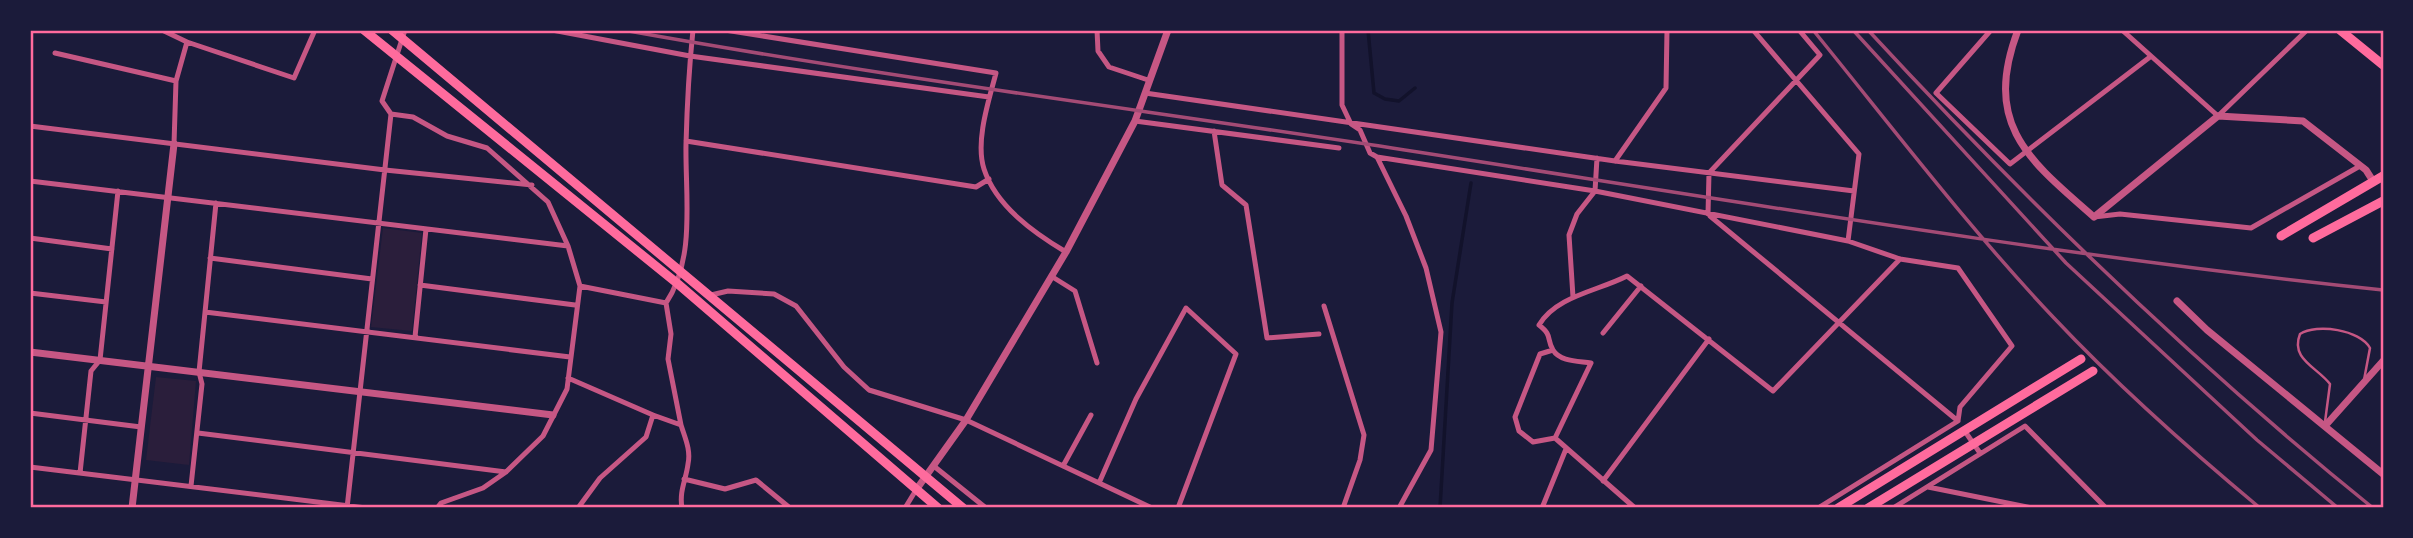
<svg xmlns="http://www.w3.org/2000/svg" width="2413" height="538" font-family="'Noto Sans',sans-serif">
<rect width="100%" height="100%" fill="#1b1b3a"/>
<!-- green -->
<path fill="#2a1e3b" d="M383,228L422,233L412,331L371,327Z
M156,377L196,381L189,465L146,460Z"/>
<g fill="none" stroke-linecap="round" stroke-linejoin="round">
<!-- stream -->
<path stroke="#12122b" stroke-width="3.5" d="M1368,30L1374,93L1385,99L1399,101L1415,88
M1440,508L1452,303L1471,183"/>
<!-- service -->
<path stroke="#c65784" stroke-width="2.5" d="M2325,422L2330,384C2317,367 2290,359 2300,334C2317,323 2360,330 2370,348L2364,380"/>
<!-- minor -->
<path stroke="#c65784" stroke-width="5" d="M162,30L187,42L176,81
M552,30L690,56L989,97
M725,30L996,73C989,100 975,141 984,169C996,206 1034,233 1066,252
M1097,30L1098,51L1109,67L1148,80
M1342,30V105L1351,124L1360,130L1370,153L1377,157L1406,216L1426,268L1441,332L1431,450L1399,508
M1753,30L1859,154L1848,241
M1991,30L1936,93L2010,164L2150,57
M2122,30L2218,116L2307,30
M187,42L294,78L315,30
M55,53L176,81L174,144
M1145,93L1615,161L1854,191
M391,114L413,117L447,136L487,148L548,202L568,246
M1135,121L1339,148
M30,126L385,170L532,185
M1214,131L1222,185L1246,205L1267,338L1319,334
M686,141L976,187L989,179
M1377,157L1595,191L1848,241L1900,259L1958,268L2012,346L1960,407L1958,421
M1615,161L1666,88L1667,30
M30,181L568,246L580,286L567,389L543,436L506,472L483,488L441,503L437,508
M1708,214L1709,173L1820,55L1799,30
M1710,216L1958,421
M2094,217L2120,214L2251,228L2360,166
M30,238L112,249
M210,258L372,279
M1051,276L1075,291L1097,363
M420,285L575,305
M580,286L666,303C696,258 685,196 686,144C687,106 689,68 693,30
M30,293L106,302
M711,295L728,291L774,294L796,306L844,367L869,390L966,420L1152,508
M1573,297L1569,235L1577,214L1595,191L1597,158
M666,303L671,334L668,359L681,425
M1324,306L1364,435L1360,460L1343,508
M205,312L570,357
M1603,333L1641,286
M415,337L426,229
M1553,350L1540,354L1515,417L1519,431L1533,442L1555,438
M568,378L653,415L646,437L600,478L578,508
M30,413L141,427
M653,415L681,425C685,438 691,450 688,464C686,480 679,491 682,508
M1964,430L1980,453
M198,433L506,472
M1555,438L1591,363C1579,361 1560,362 1553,350C1546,338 1553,336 1539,325C1556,296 1598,291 1627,276L1773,391L1900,259
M1555,438L1635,508
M1063,466L1091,415
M30,467L366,508
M935,467L986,508
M80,473L91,371L100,360L118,191
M684,479L725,489L756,480L790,508
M1603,481L1709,339
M1099,483L1136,399L1186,308L1236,354L1178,508
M191,486L202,384L199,372L216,203
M1928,487L2032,508
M347,508L391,114L382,101L405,30
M905,508L916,490
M1542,508L1566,449
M1818,508L1958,421
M1893,508L2025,426L2106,508"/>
<!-- tertiary -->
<path stroke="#c65784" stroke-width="7" d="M2018,30C1982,125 2029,160 2094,217L2218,116L2303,121L2366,170L2373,181
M2177,301L2207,330L2383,474
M30,352L553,415
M2325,426L2383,361
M916,490L966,420L1066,252L1135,121L1168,30
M132,508L174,144"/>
<!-- trunk -->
<path stroke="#ff6b9d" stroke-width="9" d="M364,30L678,284L938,508
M392,30L963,508
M2340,30L2383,65
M2281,236L2383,176
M2313,238L2383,201
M1838,508L2081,359
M1868,508L2093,371"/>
<!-- rail -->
<path stroke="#a44b75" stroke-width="3.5" d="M623,30C879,76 1136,109 1392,148C1722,199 2051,255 2383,290
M1813,30C1892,127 1968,227 2054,318C2118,386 2189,449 2260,508
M1853,30L2066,263L2257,440L2338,508
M1868,30C2025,200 2192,362 2373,508"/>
</g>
<!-- border -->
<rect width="2413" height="538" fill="none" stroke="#1b1b3a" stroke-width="63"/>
<rect x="32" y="32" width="2350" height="474" fill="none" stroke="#ff6b9d" stroke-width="2.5"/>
</svg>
